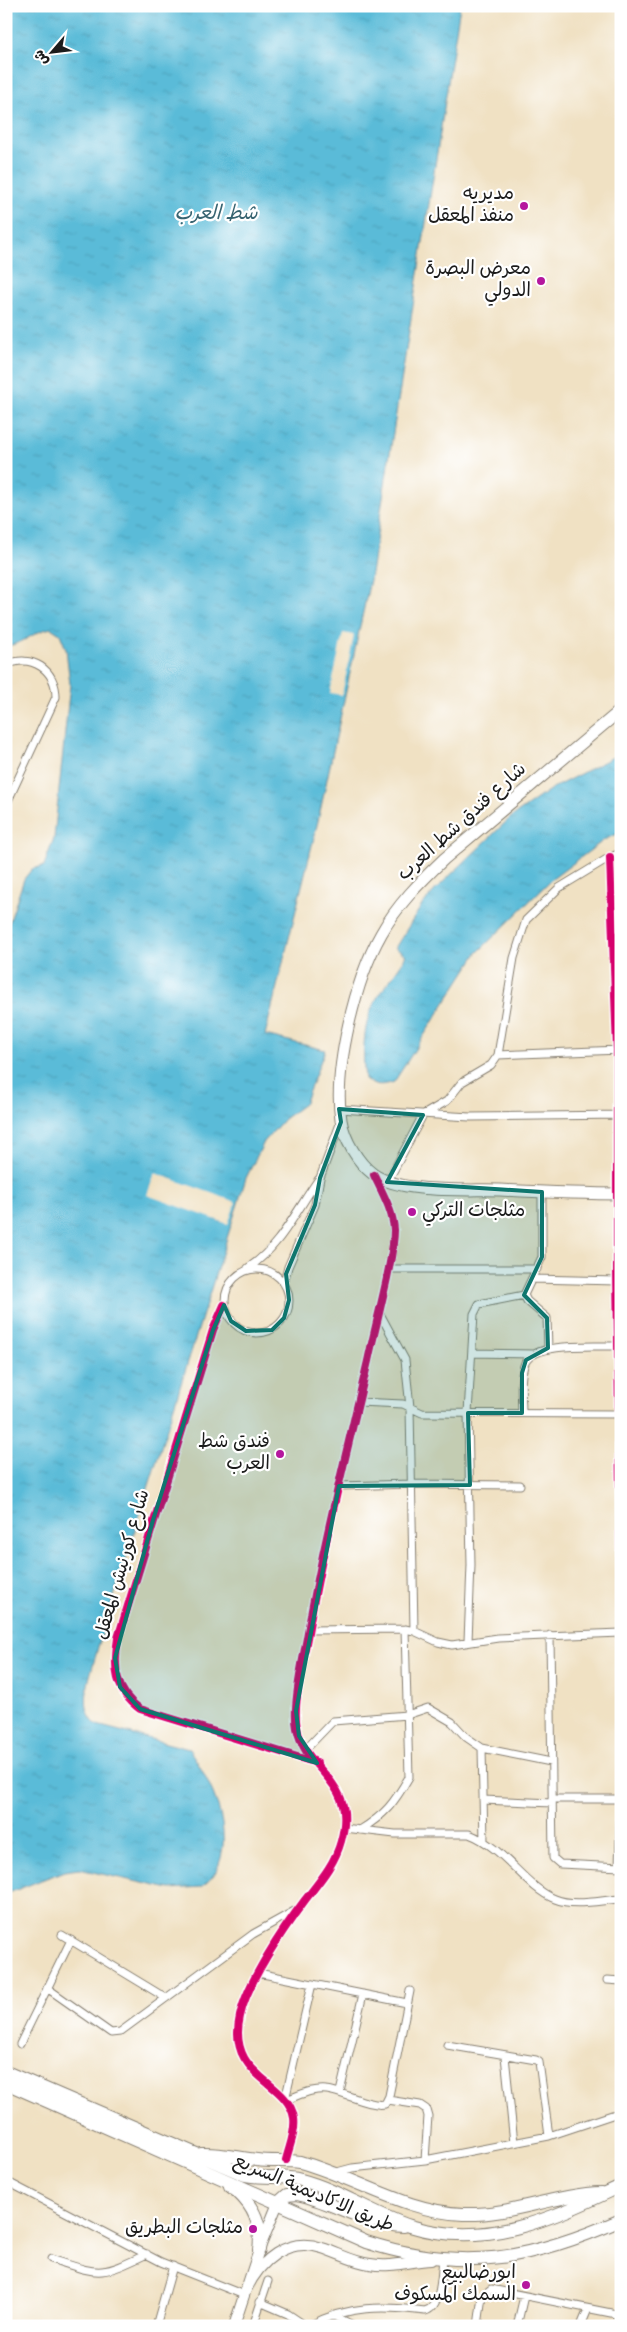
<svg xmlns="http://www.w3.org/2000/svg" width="627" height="2332" font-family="'Gochi Hand','Playpen Sans Arabic',sans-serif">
<defs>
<pattern id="water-ripples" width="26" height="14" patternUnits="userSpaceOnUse" patternTransform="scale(1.25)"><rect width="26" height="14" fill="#5abbd8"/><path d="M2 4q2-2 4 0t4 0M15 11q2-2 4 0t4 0" fill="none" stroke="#4ea0b9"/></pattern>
</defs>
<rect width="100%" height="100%" fill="#fff"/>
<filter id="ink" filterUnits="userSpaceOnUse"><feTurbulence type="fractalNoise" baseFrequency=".02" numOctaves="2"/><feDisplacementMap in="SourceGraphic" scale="10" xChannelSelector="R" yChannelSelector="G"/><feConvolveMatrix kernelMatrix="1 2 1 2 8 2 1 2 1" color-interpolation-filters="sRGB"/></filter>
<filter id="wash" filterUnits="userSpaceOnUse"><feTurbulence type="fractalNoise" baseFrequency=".0096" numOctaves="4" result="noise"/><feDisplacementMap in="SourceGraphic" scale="20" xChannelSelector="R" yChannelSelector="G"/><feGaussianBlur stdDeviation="1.12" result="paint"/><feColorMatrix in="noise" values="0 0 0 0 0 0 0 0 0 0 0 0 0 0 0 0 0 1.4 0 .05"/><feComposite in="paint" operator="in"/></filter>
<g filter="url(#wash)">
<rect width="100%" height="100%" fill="#f0e1c3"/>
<!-- water -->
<path fill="url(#water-ripples)" stroke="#3b6c7a" d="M6,6H460L370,580L318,821L265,1035L325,1050L304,1104L284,1119L264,1142L246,1178L98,1647C93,1669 75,1709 97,1725L189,1749C211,1782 237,1833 215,1873C212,1878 206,1883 202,1887L170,1889L79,1869L64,1871L6,1894V932L24,879L32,869L44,866L54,838L70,684L66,649L60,634L51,628C34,631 24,644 6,646Z
M621,753V832L604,840L551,880L477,953L394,1082C382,1086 375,1086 365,1079C362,1054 363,1020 377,998C387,983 398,971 406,955L395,948L422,905L437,888L510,818L551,789Z"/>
<!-- pier -->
<path fill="#f0e1c3" d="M343,633L354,635L342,695L330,693Z
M155,1173L236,1202L228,1224L147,1195Z"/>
</g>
<g filter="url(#ink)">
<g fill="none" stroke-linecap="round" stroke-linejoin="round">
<!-- street casing -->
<g stroke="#867e70" stroke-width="9">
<path id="street" d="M6,665C32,653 56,670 56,697L6,805
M610,857L617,1050V1272L621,1563
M498,1055L620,1050
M339,1109L470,1117L620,1115
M388,1181L423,1115L447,1101L462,1082L491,1065L498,1055L514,958L526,920L559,888L610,857L621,853
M248,1268C280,1247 296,1211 318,1180
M225 1301a32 32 0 1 1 64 0a32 32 0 1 1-64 0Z
M389,1269H537
M532,1279L617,1281
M284,1283L288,1267L315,1205L320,1178L340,1124
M524,1295L527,1301L547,1318L548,1348
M224,1305L213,1330L118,1638C113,1667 115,1691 140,1709L316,1763
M379,1312L405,1360L410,1407L414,1631
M472,1353L534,1354
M358,1402L403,1404L422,1413L621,1414
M522,1413C522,1397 519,1378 525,1363C535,1341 598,1347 619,1346
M339,1486L411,1484L520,1485
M308,1630L405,1629L414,1631L438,1642L452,1645L498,1638L621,1633
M550,1635L553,1858L560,1864L621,1867
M468,1641L471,1565L468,1413L474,1314L479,1304L524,1295L542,1257V1192
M482,1748L484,1841
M306,1749L333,1721L407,1715L428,1708L452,1722L466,1737L482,1748L551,1762
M552,1799H621
M483,1800L552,1803
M344,1828L395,1834H469C504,1847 525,1887 555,1899C574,1907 601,1900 621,1899
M360,1830C386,1814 394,1803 409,1777L405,1629
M619,1867L621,1795
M62,1935L166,1998
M258,1973L407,2003
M607,1980L621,1981
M47,1988L111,2033L120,2032L253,1934L298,1909
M20,2044L71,1940
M447,2045L536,2060L539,2062L549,2136
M505,2056L514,2143
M340,2092L363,1994
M285,2100C298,2096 313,2088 327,2090C344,2092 369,2107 385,2104L389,2096L410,1991
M285,2100L312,1984
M388,2100L420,2105L426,2109L428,2116L425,2160
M286,2160C289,2147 296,2132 294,2118C288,2080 226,2078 240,2016C247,1982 284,1928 305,1900C319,1882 335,1864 341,1841C358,1779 307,1775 297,1728C292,1705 304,1657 308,1633C323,1542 347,1451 368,1361C374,1334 381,1306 387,1278C390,1263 394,1246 393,1230C393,1211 382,1193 374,1175
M333,2173L352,2168L425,2160L549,2136L621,2112
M6,2181L161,2262L244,2295
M51,2259C101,2275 99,2277 147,2254
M260,2302L288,2314L306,2326
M332,2315L355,2326
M156,2326L173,2266
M253,2326L268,2281
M309,2326C346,2305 385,2306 425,2311C442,2307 441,2274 443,2259
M478,2326L482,2296L491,2289L621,2315
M517,2326L524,2296
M581,2326L588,2309"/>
</g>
<!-- secondary casing -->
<g stroke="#867e70" stroke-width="12">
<path id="secondary" d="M246,2290C260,2261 287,2236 322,2248C338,2253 353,2262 370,2264C390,2268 411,2261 431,2260
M234,2326L259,2250L278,2203"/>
</g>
<!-- primary casing -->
<g stroke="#867e70" stroke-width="13">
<path id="primary" d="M621,710L444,859C420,882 397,905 381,934C356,978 333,1070 341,1120C344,1139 358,1163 373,1174C402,1194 465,1189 500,1190C540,1192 581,1194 621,1194"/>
</g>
<!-- highway casing -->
<g stroke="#867e70" stroke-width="14">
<path id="highway" d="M6,2072L245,2175C264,2179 283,2175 301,2180C339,2190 373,2214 410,2226C487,2250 553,2218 621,2186
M6,2083L366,2242C462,2273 530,2260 621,2220
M201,2154C220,2153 238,2158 257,2160C271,2162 286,2160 300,2162C355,2177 406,2212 463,2214C510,2216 555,2194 602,2193
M230,2186C252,2202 263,2223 259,2250
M278,2203L287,2195L297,2194C334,2202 365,2225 404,2226"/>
</g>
<!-- street -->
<use href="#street" stroke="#fff" stroke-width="7"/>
<!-- secondary -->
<use href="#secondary" stroke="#fff" stroke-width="10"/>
<!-- primary -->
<use href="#primary" stroke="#fff" stroke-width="11"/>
<!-- highway -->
<use href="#highway" stroke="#fff" stroke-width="12"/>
<!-- cycleway casing -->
<g stroke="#fff" stroke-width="11">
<path id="cycleway" d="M610,857L617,1050V1272L621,1563
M224,1305L213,1330L118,1638C113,1667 115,1691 140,1709L317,1763
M286,2160C289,2147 296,2132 294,2118C288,2080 226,2078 240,2016C247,1982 284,1928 305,1900C319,1882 335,1864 341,1841C358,1779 306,1775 297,1728C292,1705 304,1657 308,1632C324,1541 347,1451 368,1361C374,1333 381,1306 387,1278C390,1262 394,1246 394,1230C393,1211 382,1192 374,1175"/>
</g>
<!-- cycleway -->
<use href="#cycleway" stroke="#d6006c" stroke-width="8"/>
</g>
</g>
<!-- marked area -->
<path fill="#0f766e" fill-opacity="0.2" stroke="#0f766e" stroke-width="4" stroke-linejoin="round" d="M339,1109L423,1115L387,1182L542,1192V1257L524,1295L547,1318L548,1348L526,1360L522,1373V1413H468L470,1485L339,1486L296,1711L299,1736L317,1763L140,1709L120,1687L115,1658L153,1520L213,1330L224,1305L231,1321L246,1331L272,1330L284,1318L289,1300L286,1274L315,1205L320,1178L341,1122Z"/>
<!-- markers -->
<g fill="#b5179e" stroke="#fff" stroke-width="2">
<circle cx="524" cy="206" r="5"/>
<circle cx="541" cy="281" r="5"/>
<circle cx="412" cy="1212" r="5"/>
<circle cx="280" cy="1454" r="5"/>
<circle cx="253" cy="2229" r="5"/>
<circle cx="526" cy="2285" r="5"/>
</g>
<g text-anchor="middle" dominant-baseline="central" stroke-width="4.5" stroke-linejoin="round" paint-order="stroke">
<!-- poi labels -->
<g font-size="19" fill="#1c1c1c" stroke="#fff" text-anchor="end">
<text x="514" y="195">مديريه<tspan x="514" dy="22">منفذ المعقل</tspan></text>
<text x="531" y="270">معرض البصرة<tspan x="531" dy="22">الدولي</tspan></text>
<text x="422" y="1212" text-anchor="start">مثلجات التركي</text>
<text x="270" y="1443">فندق شط<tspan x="270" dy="22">العرب</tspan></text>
<text x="243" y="2229">مثلجات البطريق</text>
<text x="516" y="2274">ابورضالبيع<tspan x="516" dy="22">السمك المسكوف</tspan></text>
</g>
<!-- street labels -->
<g font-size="19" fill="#1c1c1c" stroke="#fff">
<text transform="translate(463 823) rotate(-42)">شارع فندق شط العرب</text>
<text transform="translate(124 1565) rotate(-74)">شارع كورنيش المعقل</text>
<text transform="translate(313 2195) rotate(23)">طريق الاكاديمية السريع</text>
</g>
<!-- water labels -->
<g font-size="20" font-style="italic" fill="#386471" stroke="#fff">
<text x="216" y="215">شط العرب</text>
</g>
</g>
<!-- margin -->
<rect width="627" height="2332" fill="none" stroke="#fff" stroke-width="25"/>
<!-- north arrow -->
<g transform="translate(52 52) rotate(242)" stroke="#ffffff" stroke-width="4" paint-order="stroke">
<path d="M0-4L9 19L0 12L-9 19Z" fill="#1c1c1c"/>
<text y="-8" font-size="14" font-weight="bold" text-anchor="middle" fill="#1c1c1c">ش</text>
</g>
</svg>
